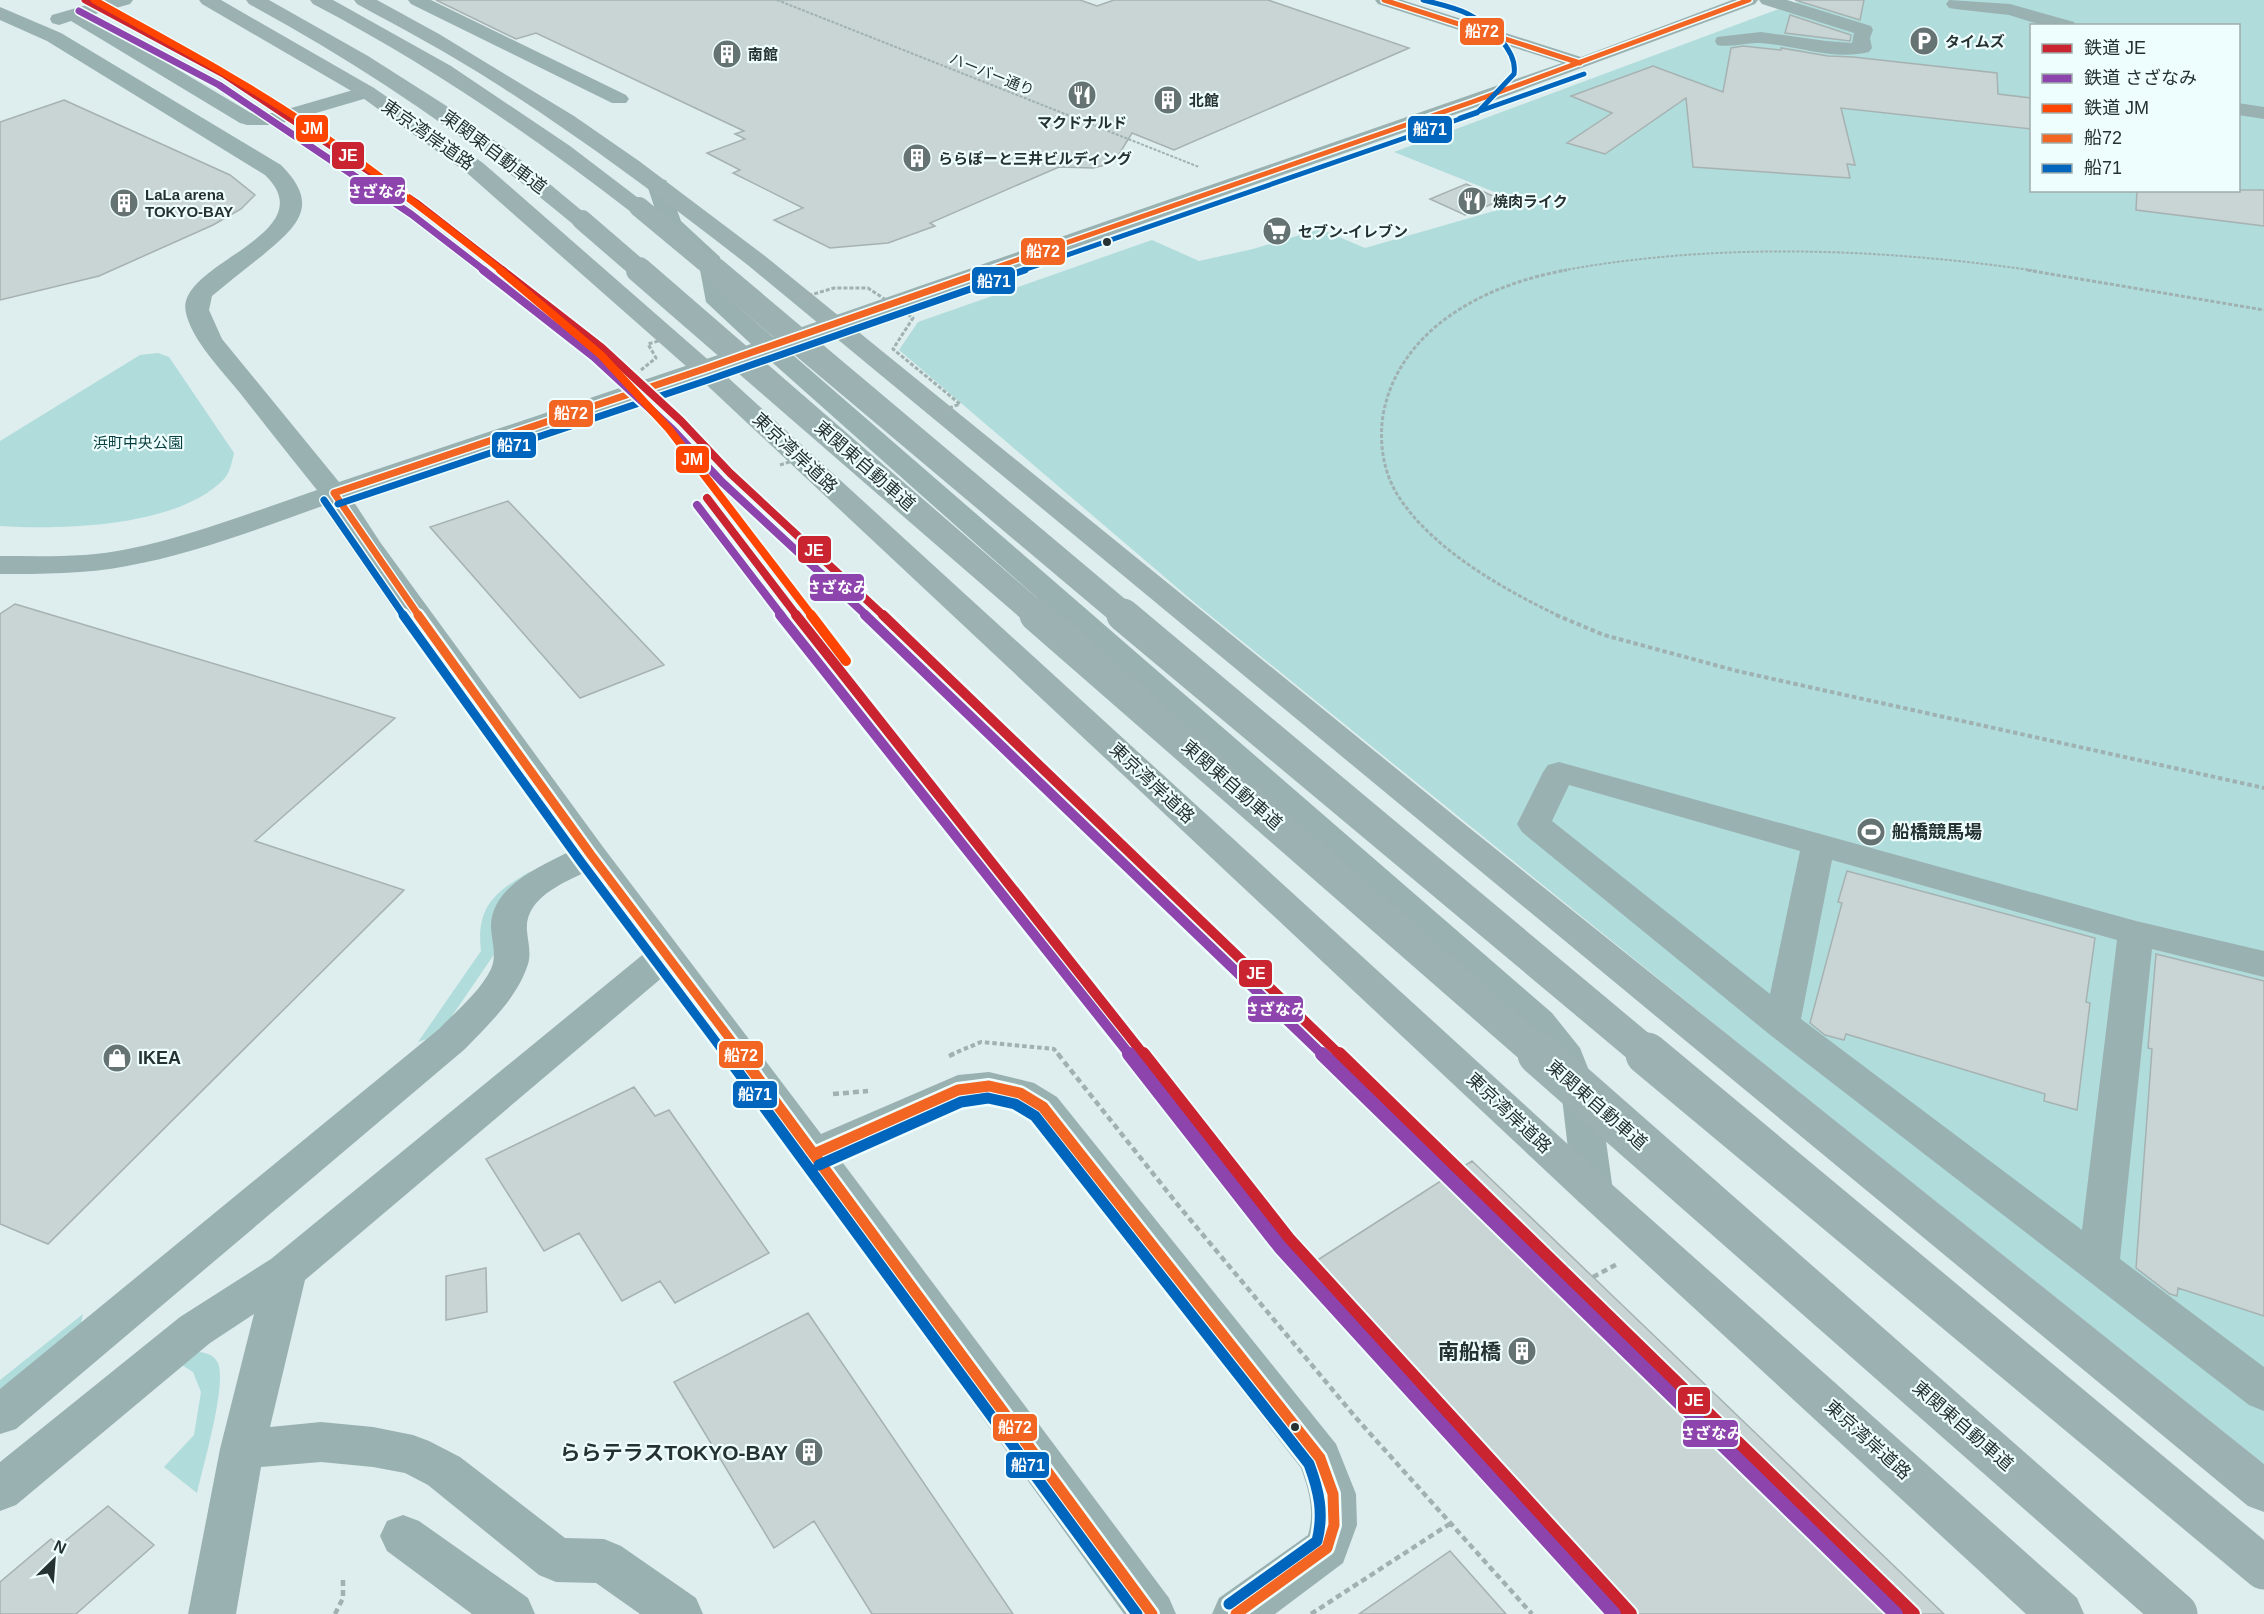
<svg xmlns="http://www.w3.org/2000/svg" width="2264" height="1614" font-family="Helvetica,'Noto Sans JP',sans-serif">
<rect width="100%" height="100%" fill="#deeded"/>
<!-- green -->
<path fill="#b0dcdb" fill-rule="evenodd" d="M1803,0H2264V1464L1760,1061L1195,603L899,350L918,322L1152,240L1199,261L1253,249L1320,229L1365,248L1522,203L1394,152ZM2032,26H2238V190H2032Z
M158,353L169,357L234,453C232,461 230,473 224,479C178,527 63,530 0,526V441L140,355Z
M529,872L533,879L495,953L439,1035L418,1042L481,951C476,907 494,893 529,872Z
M83,1314L80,1328L0,1393V1380Z
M194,1351C204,1353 213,1353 218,1363C227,1384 203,1466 197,1493L164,1467L194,1435L201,1392L193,1372L174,1360Z"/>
<!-- building -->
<path fill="#c9d4d4" stroke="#a6b2b2" stroke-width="1.5" d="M436,0H1080L1097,6L1114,0H1268L1409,48L1174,150L1132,133L1115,161L1109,164L1093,168L1059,167L930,223L935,226L888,243L830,248L774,220L803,208L733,173L740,170L707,153L745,139L735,134L744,131L536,33L516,39Z
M1795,0H1864L1860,20Z
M1790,15L1851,35L1850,41L1785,33Z
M1743,46L1781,50V48L1828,56L1853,57L1997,73L1998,94L2031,98V129L1841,108L1855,165L1847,164L1850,178L1693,167L1686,98L1605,154L1567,143L1612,113L1571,96L1653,66L1723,92L1731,48Z
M64,100L230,175L255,195L241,209L213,225L99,276L0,300V122Z
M1466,184L1502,200L1465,215L1430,199Z
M2137,190H2264V226L2136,210Z
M508,501L664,665L580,698L430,527Z
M15,604L395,718L255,841L404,890L48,1244L0,1224V614Z
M1847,871L2095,938L2086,1002L2090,1003L2077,1110L2044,1101L2045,1094L1846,1034L1844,1040L1825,1035L1810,1023L1842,903L1838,902Z
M2156,954L2264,981V1316L2178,1288L2177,1296L2170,1294L2136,1268L2152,1049L2148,1048Z
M634,1087L655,1116L669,1110L769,1253L675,1303L660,1281L622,1301L579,1233L544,1251L486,1159Z
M1472,1161L1593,1277L1944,1614H1613L1302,1270Z
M486,1268L487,1312L446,1320V1276Z
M808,1313L1013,1614H872L814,1521L774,1548L674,1382Z
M108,1506L154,1545L76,1614H0V1582L51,1539L59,1546Z
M1450,1551L1506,1614H1359Z"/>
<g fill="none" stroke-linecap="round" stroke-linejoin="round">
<!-- path-far3 -->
<path stroke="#a0b1b1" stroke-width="2" stroke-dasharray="3 1.5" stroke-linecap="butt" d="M777,0L1199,167
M1559,271C1717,242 1879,248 2037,271"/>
<!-- path-far2 -->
<path stroke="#a0b1b1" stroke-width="3" stroke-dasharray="4 2" stroke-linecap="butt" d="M2027,270L2264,310
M1559,616C1503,589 1431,549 1397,494C1383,471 1379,442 1383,415C1399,328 1486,284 1567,270"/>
<!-- path-far1 -->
<path stroke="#a0b1b1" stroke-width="4" stroke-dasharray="4.5 3" stroke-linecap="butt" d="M1556,615L1604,635L1737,671L2264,788
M950,1055L981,1042L1054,1049L1059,1055"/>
<!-- path -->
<path stroke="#a0b1b1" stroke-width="4.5" stroke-dasharray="6 4" stroke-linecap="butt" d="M1058,1054L1178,1205L1357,1419L1532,1614
M949,1056L954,1054
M833,1094L868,1091
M1593,1277L1619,1263
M335,1614L343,1598V1578
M1311,1614L1451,1523"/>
<!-- minor -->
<path fill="#9ab1b1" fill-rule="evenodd" d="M104,0H133L130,4L88,16L251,113H274L367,86L374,88L377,92L374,96L275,125H247L240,123L71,21L59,25L52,23L50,19L52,15Z
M408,0H431L626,95L629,99L626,103H612L411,4Z
M1375,0H1402L1581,57L1732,0H1758L1755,4L1479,106L786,349L1552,1013L1580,1048L1600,1098L1613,1191L1607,1202L1593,1207L1579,1202L1573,1191L1562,1098L1550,1063L1526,1033L765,356L350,496L380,542L603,847L821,1134L958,1075L989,1072L1034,1083L1057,1097L1336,1444L1356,1494L1357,1525L1343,1563L1275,1614H1212L1219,1598L1308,1535C1315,1512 1309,1490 1301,1468L1029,1117C1017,1110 1006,1103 991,1101C962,1097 871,1145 840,1159L1169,1598L1176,1614H1124L664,976L305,1280L270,1427L321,1422L373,1427L413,1435L429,1441L460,1457L565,1538L604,1539L621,1546L696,1598L703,1614H640L596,1583L556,1582L539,1575L428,1485L405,1473L373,1467L321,1462L261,1467L236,1614H188L220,1449L254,1314L210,1343L16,1505L0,1511V1462L180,1317L271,1259L646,952L586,872C562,883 524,899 527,931C528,943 532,955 527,967C516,999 488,1025 465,1049L16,1429L0,1434V1389L439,1029C456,1011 480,992 491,969C497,955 492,943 491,928C490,887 540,866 571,851L328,504C263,527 195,554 127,566C86,574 42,574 0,574V556C42,556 87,558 128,549C193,536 255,511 317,490C291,458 266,426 240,393C227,377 212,361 200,343C194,334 182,313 186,301C198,258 322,230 265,175L47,41L0,20V7L61,33L281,165C321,205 298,226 263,255C246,268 229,282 212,296L209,310L222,339L339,482L751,344L706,302L698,259L660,224L647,185L650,180L658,179L666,180L681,221L720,257L728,298L773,337L1562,63L1378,4Z
M1759,0H1787L1871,26L1873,30L1870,38L1872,48L1869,52C1833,61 1796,45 1760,43C1746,42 1731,48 1717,45L1715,41L1717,37L1761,32L1826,41L1852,43L1854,33L1762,4Z
M1949,0L2010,4L2074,22L2076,26H2045L2009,15L1955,9L1949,8L1946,4Z
M2238,103L2264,107V119L2238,115Z
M1559,762L2136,921L2264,951V977L2152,949L2120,1259L2264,1367V1411L2249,1405L1769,1034L1522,832L1517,824L1543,772L1548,765ZM1569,785L1800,851L1770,994L1552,821ZM1832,860L2117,940L2082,1230L1801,1019Z
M403,1515L419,1521L528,1598L535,1614H472L387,1551L380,1536L387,1521Z"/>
<!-- highway -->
<path fill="#9cb1b1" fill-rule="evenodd" d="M199,0H221L374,88L483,163L713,364L1607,1180L2077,1598L2084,1614H2026L1579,1202L695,374L467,173L360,96L202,4Z
M246,0H269L368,56L445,105L516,156L593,220L590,225L582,227L574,225C472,140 365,67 249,4Z
M310,0H333L451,66L570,146L650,207L647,212L639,214L631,212C530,134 426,63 313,4Z
M354,0H377L439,34L574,116L639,161L765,256L1462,822L2264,1464V1512L2248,1506L749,266C667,202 583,139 495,83C450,54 403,29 357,4Z"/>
<!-- path-bridge -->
<path stroke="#a0b1b1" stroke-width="3" stroke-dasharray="4 2" stroke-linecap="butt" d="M797,299L834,288H868L913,318L893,349L960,404L935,413
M641,370L656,358L648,344L669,338
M780,465L805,457"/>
<!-- highway-bridge-far3 -->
<path stroke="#9cb1b1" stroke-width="20" d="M639,207L716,271
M582,220L641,271"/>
<!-- highway-bridge-far2 -->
<path stroke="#9cb1b1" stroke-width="26" d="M639,270L1038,616
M714,270L1125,616"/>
<!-- highway-bridge-far1 -->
<path stroke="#9cb1b1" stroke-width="33" d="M1036,615L1540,1055
M1123,615L1649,1055"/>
<!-- highway-bridge -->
<path stroke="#9cb1b1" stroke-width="43" d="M1539,1054L2176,1614
M1647,1054L2264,1568"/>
<!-- bus-1-far3 casing -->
<g stroke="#eefefe" stroke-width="8">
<path id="bus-1-far3" d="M1384,0L1580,63
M985,271L1472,102L1749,0"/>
</g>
<!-- bus-1-far2 casing -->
<g stroke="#eefefe" stroke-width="10">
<path id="bus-1-far2" d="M334,493L704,369L989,270
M334,493L419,616"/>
</g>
<!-- bus-1-far1 casing -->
<g stroke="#eefefe" stroke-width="14">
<path id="bus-1-far1" d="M418,615L591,855L742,1055"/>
</g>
<!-- bus-1 casing -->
<g stroke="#eefefe" stroke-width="16">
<path id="bus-1" d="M740,1054L1152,1614
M814,1154L958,1090L989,1086L1020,1093L1043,1107L1320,1458L1333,1494L1334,1525L1327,1548L1236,1614"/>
</g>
<!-- bus-2-far3 casing -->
<g stroke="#eefefe" stroke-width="8">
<path id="bus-2-far3" d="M1460,118L1584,74
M1021,271L1477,113L1514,74C1518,50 1488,24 1468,14C1454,7 1438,4 1423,0"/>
</g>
<!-- bus-2-far2 casing -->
<g stroke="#eefefe" stroke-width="10">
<path id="bus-2-far2" d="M324,500L404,616
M338,504L708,380L1025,270"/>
</g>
<!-- bus-2-far1 casing -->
<g stroke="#eefefe" stroke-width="14">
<path id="bus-2-far1" d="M403,615L581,862L726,1055"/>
</g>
<!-- bus-2 casing -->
<g stroke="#eefefe" stroke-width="16">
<path id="bus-2" d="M725,1054L1137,1614
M819,1165L961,1102L988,1098L1015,1104L1035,1116L1309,1464C1319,1491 1324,1513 1317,1541L1229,1604"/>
</g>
<!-- bus-1-far3 -->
<use href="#bus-1-far3" stroke="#f26522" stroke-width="5"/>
<!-- bus-1-far2 -->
<use href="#bus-1-far2" stroke="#f26522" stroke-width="7"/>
<!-- bus-1-far1 -->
<use href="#bus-1-far1" stroke="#f26522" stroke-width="9"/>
<!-- bus-1 -->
<use href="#bus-1" stroke="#f26522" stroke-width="11"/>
<!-- bus-2-far3 -->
<use href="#bus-2-far3" stroke="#0065bd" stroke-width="5"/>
<!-- bus-2-far2 -->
<use href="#bus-2-far2" stroke="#0065bd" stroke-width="7"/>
<!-- bus-2-far1 -->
<use href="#bus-2-far1" stroke="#0065bd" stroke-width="9"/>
<!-- bus-2 -->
<use href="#bus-2" stroke="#0065bd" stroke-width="11"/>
<!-- rail-1-far3 casing -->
<g stroke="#eefefe" stroke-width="10">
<path id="rail-1-far3" d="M85,0L225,75L418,204L504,271"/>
</g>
<!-- rail-1-far2 casing -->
<g stroke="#eefefe" stroke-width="12">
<path id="rail-1-far2" d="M502,270L602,348L681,421L730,473L884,616
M707,498L797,616"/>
</g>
<!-- rail-1-far1 casing -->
<g stroke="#eefefe" stroke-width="15">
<path id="rail-1-far1" d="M796,615L1144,1055
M883,615L1340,1055"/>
</g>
<!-- rail-1 casing -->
<g stroke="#eefefe" stroke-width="18">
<path id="rail-1" d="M1143,1054L1289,1240L1630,1614
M1339,1054L1913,1614"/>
</g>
<!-- rail-2-far3 casing -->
<g stroke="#eefefe" stroke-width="10">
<path id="rail-2-far3" d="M79,11L219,85L411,214L485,271"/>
</g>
<!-- rail-2-far2 casing -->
<g stroke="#eefefe" stroke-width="12">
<path id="rail-2-far2" d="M483,270L594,357L673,430L722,482L867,616
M697,505L782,616"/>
</g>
<!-- rail-2-far1 casing -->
<g stroke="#eefefe" stroke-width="15">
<path id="rail-2-far1" d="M780,615L1130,1055
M865,615L1323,1055"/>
</g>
<!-- rail-2 casing -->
<g stroke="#eefefe" stroke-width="18">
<path id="rail-2" d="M1129,1054L1280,1247L1614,1614
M1322,1054L1896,1614"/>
</g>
<!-- rail-3-far2 casing -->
<g stroke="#eefefe" stroke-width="10">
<path id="rail-3-far2" d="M94,0C165,40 238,78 306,124C374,170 438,220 502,271"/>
</g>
<!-- rail-3-far1 casing -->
<g stroke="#eefefe" stroke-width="12">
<path id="rail-3-far1" d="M500,270L601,355L669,429L812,616"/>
</g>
<!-- rail-3 casing -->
<g stroke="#eefefe" stroke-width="15">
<path id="rail-3" d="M811,615L846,661"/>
</g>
<!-- rail-1-far3 -->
<use href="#rail-1-far3" stroke="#c9242f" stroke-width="7"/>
<!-- rail-1-far2 -->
<use href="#rail-1-far2" stroke="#c9242f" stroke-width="8"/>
<!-- rail-1-far1 -->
<use href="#rail-1-far1" stroke="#c9242f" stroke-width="10"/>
<!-- rail-1 -->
<use href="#rail-1" stroke="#c9242f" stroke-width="14"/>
<!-- rail-2-far3 -->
<use href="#rail-2-far3" stroke="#8e44ad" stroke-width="7"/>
<!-- rail-2-far2 -->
<use href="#rail-2-far2" stroke="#8e44ad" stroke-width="8"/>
<!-- rail-2-far1 -->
<use href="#rail-2-far1" stroke="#8e44ad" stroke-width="10"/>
<!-- rail-2 -->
<use href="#rail-2" stroke="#8e44ad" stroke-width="14"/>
<!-- rail-3-far2 -->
<use href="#rail-3-far2" stroke="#ff4500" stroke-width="7"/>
<!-- rail-3-far1 -->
<use href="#rail-3-far1" stroke="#ff4500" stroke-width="8"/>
<!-- rail-3 -->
<use href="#rail-3" stroke="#ff4500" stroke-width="10"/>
</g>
<!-- icons -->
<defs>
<g id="parking-disc" transform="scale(1.5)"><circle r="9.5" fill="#667373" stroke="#eefefe"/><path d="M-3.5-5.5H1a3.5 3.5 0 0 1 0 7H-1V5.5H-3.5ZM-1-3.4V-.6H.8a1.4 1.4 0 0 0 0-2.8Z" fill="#fff"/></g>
<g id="building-disc" transform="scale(1.5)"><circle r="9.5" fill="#667373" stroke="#eefefe"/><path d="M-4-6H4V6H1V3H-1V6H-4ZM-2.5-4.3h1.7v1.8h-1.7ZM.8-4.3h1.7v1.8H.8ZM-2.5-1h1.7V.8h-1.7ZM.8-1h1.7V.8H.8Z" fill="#fff"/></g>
<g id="restaurant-disc" transform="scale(1.5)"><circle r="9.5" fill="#667373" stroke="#eefefe"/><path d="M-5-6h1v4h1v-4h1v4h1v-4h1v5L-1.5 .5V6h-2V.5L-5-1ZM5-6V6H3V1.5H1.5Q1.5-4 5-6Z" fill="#fff"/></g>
<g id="supermarket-disc" transform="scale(1.5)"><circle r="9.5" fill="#667373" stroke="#eefefe"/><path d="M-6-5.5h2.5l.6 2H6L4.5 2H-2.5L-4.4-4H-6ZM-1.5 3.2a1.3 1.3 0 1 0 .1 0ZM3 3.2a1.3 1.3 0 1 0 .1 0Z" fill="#fff"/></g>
<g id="stadium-disc" transform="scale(1.5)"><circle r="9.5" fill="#667373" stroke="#eefefe"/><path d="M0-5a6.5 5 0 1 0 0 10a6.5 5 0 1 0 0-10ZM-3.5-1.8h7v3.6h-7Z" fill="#fff"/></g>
<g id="shop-disc" transform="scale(1.5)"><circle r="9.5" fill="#667373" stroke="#eefefe"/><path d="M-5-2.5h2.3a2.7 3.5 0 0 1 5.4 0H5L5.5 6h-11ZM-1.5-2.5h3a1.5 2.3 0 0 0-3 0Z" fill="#fff"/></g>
</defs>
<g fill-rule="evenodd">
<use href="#parking-disc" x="1924" y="41"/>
<use href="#building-disc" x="727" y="54"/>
<use href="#restaurant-disc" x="1082" y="95"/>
<use href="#building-disc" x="1168" y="100"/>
<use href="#building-disc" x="917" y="158"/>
<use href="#restaurant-disc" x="1472" y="201"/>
<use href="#building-disc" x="124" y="203"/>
<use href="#supermarket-disc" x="1277" y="231"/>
<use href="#stadium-disc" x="1871" y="832"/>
<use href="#shop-disc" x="117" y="1058"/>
<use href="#building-disc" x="1522" y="1351"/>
<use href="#building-disc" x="809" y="1452"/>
</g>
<!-- markers -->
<g fill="#263131" stroke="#eefefe" stroke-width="2">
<circle cx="1107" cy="242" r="5"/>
<circle cx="1295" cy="1427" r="5"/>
</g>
<g text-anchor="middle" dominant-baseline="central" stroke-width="4.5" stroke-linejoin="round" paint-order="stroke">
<!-- far-poi labels -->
<g font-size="15" font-weight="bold" fill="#263131" stroke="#eefefe" text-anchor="start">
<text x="1945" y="41">タイムズ</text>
<text x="748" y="54">南館</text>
<text x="1189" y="100">北館</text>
<text x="1082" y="122" text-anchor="middle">マクドナルド</text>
<text x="938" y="158">ららぽーと三井ビルディング</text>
<text x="145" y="194">LaLa arena<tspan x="145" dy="17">TOKYO-BAY</tspan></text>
<text x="1493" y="201">焼肉ライク</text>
<text x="1298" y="231">セブン-イレブン</text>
</g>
<!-- far-street labels -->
<g font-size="15" fill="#263131" stroke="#eefefe">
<text transform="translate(992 74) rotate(22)">ハーバー通り</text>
</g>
<!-- far-park labels -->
<g font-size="15" fill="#073d3c" stroke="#eefefe">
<text x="138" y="442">浜町中央公園</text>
</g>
<!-- street labels -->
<g font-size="18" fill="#263131" stroke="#eefefe">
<text transform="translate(428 135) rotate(35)">東京湾岸道路</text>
<text transform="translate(494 152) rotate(37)">東関東自動車道</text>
<text transform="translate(795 453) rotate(43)">東京湾岸道路</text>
<text transform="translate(865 466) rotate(41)">東関東自動車道</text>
<text transform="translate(1152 783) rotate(43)">東京湾岸道路</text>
<text transform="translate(1232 785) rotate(41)">東関東自動車道</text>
<text transform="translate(1597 1105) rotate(41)">東関東自動車道</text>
<text transform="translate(1509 1113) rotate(43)">東京湾岸道路</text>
<text transform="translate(1963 1426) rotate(41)">東関東自動車道</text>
<text transform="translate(1868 1440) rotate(42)">東京湾岸道路</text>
</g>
<!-- poi labels -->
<g font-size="18" font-weight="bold" fill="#263131" stroke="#eefefe" text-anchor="start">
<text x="1892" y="832">船橋競馬場</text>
<text x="138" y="1058">IKEA</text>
</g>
<!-- near-poi labels -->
<g font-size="21" font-weight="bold" fill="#263131" stroke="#eefefe" text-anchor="end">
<text x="1501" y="1351">南船橋</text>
<text x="788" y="1452">ららテラスTOKYO-BAY</text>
</g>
</g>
<g stroke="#eefefe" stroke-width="2">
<rect x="1459" y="17" width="46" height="29" rx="6" fill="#f26522"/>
<rect x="295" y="114" width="34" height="29" rx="6" fill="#ff4500"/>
<rect x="1407" y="115" width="46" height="29" rx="6" fill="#0065bd"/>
<rect x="331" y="141" width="34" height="29" rx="6" fill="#c9242f"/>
<rect x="349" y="176" width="57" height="29" rx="6" fill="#8e44ad"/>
<rect x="1020" y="237" width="46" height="29" rx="6" fill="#f26522"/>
<rect x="971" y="266" width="45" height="29" rx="6" fill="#0065bd"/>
<rect x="548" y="399" width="46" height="29" rx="6" fill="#f26522"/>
<rect x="491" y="431" width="46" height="28" rx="6" fill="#0065bd"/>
<rect x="675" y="445" width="35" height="29" rx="6" fill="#ff4500"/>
<rect x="797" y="535" width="35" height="29" rx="6" fill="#c9242f"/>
<rect x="809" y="573" width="56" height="29" rx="6" fill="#8e44ad"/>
<rect x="1238" y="959" width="35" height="29" rx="6" fill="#c9242f"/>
<rect x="1247" y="995" width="57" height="28" rx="6" fill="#8e44ad"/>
<rect x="718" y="1040" width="46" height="29" rx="6" fill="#f26522"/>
<rect x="732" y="1080" width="46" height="29" rx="6" fill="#0065bd"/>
<rect x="1677" y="1386" width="34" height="29" rx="6" fill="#c9242f"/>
<rect x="992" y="1413" width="46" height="29" rx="6" fill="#f26522"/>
<rect x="1682" y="1419" width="57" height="29" rx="6" fill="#8e44ad"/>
<rect x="1005" y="1451" width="45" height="28" rx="6" fill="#0065bd"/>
</g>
<g font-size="16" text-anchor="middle" font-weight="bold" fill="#fff">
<text x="1482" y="37">船72</text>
<text x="312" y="134">JM</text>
<text x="1430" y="135">船71</text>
<text x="348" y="161">JE</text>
<text x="378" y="197">さざなみ</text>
<text x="1043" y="257">船72</text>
<text x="994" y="287">船71</text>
<text x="571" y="419">船72</text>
<text x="514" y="451">船71</text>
<text x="692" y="465">JM</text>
<text x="814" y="556">JE</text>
<text x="837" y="593">さざなみ</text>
<text x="1256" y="979">JE</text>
<text x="1275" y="1015">さざなみ</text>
<text x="741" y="1061">船72</text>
<text x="755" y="1100">船71</text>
<text x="1694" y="1406">JE</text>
<text x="1015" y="1433">船72</text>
<text x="1711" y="1439">さざなみ</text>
<text x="1028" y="1471">船71</text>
</g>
<!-- legend -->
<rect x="2030" y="24" width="210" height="168" fill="#eefefe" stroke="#9eacac" stroke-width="1.5"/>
<rect x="2042" y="44" width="30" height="9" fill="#c9242f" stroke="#9eacac" stroke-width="1.5"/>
<text x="2084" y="54" font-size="18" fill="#263131">鉄道 JE</text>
<rect x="2042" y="74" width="30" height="9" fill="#8e44ad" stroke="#9eacac" stroke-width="1.5"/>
<text x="2084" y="84" font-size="18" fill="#263131">鉄道 さざなみ</text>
<rect x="2042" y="104" width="30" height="9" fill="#ff4500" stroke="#9eacac" stroke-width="1.5"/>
<text x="2084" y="114" font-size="18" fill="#263131">鉄道 JM</text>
<rect x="2042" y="134" width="30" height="9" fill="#f26522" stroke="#9eacac" stroke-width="1.5"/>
<text x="2084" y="144" font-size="18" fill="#263131">船72</text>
<rect x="2042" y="164" width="30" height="9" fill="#0065bd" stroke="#9eacac" stroke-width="1.5"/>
<text x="2084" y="174" font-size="18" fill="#263131">船71</text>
<!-- north arrow -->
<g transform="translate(54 1560) rotate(25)" stroke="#eefefe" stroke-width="4.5" paint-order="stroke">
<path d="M0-4.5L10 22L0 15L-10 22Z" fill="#263131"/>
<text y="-9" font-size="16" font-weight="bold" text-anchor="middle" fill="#263131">N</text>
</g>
</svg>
